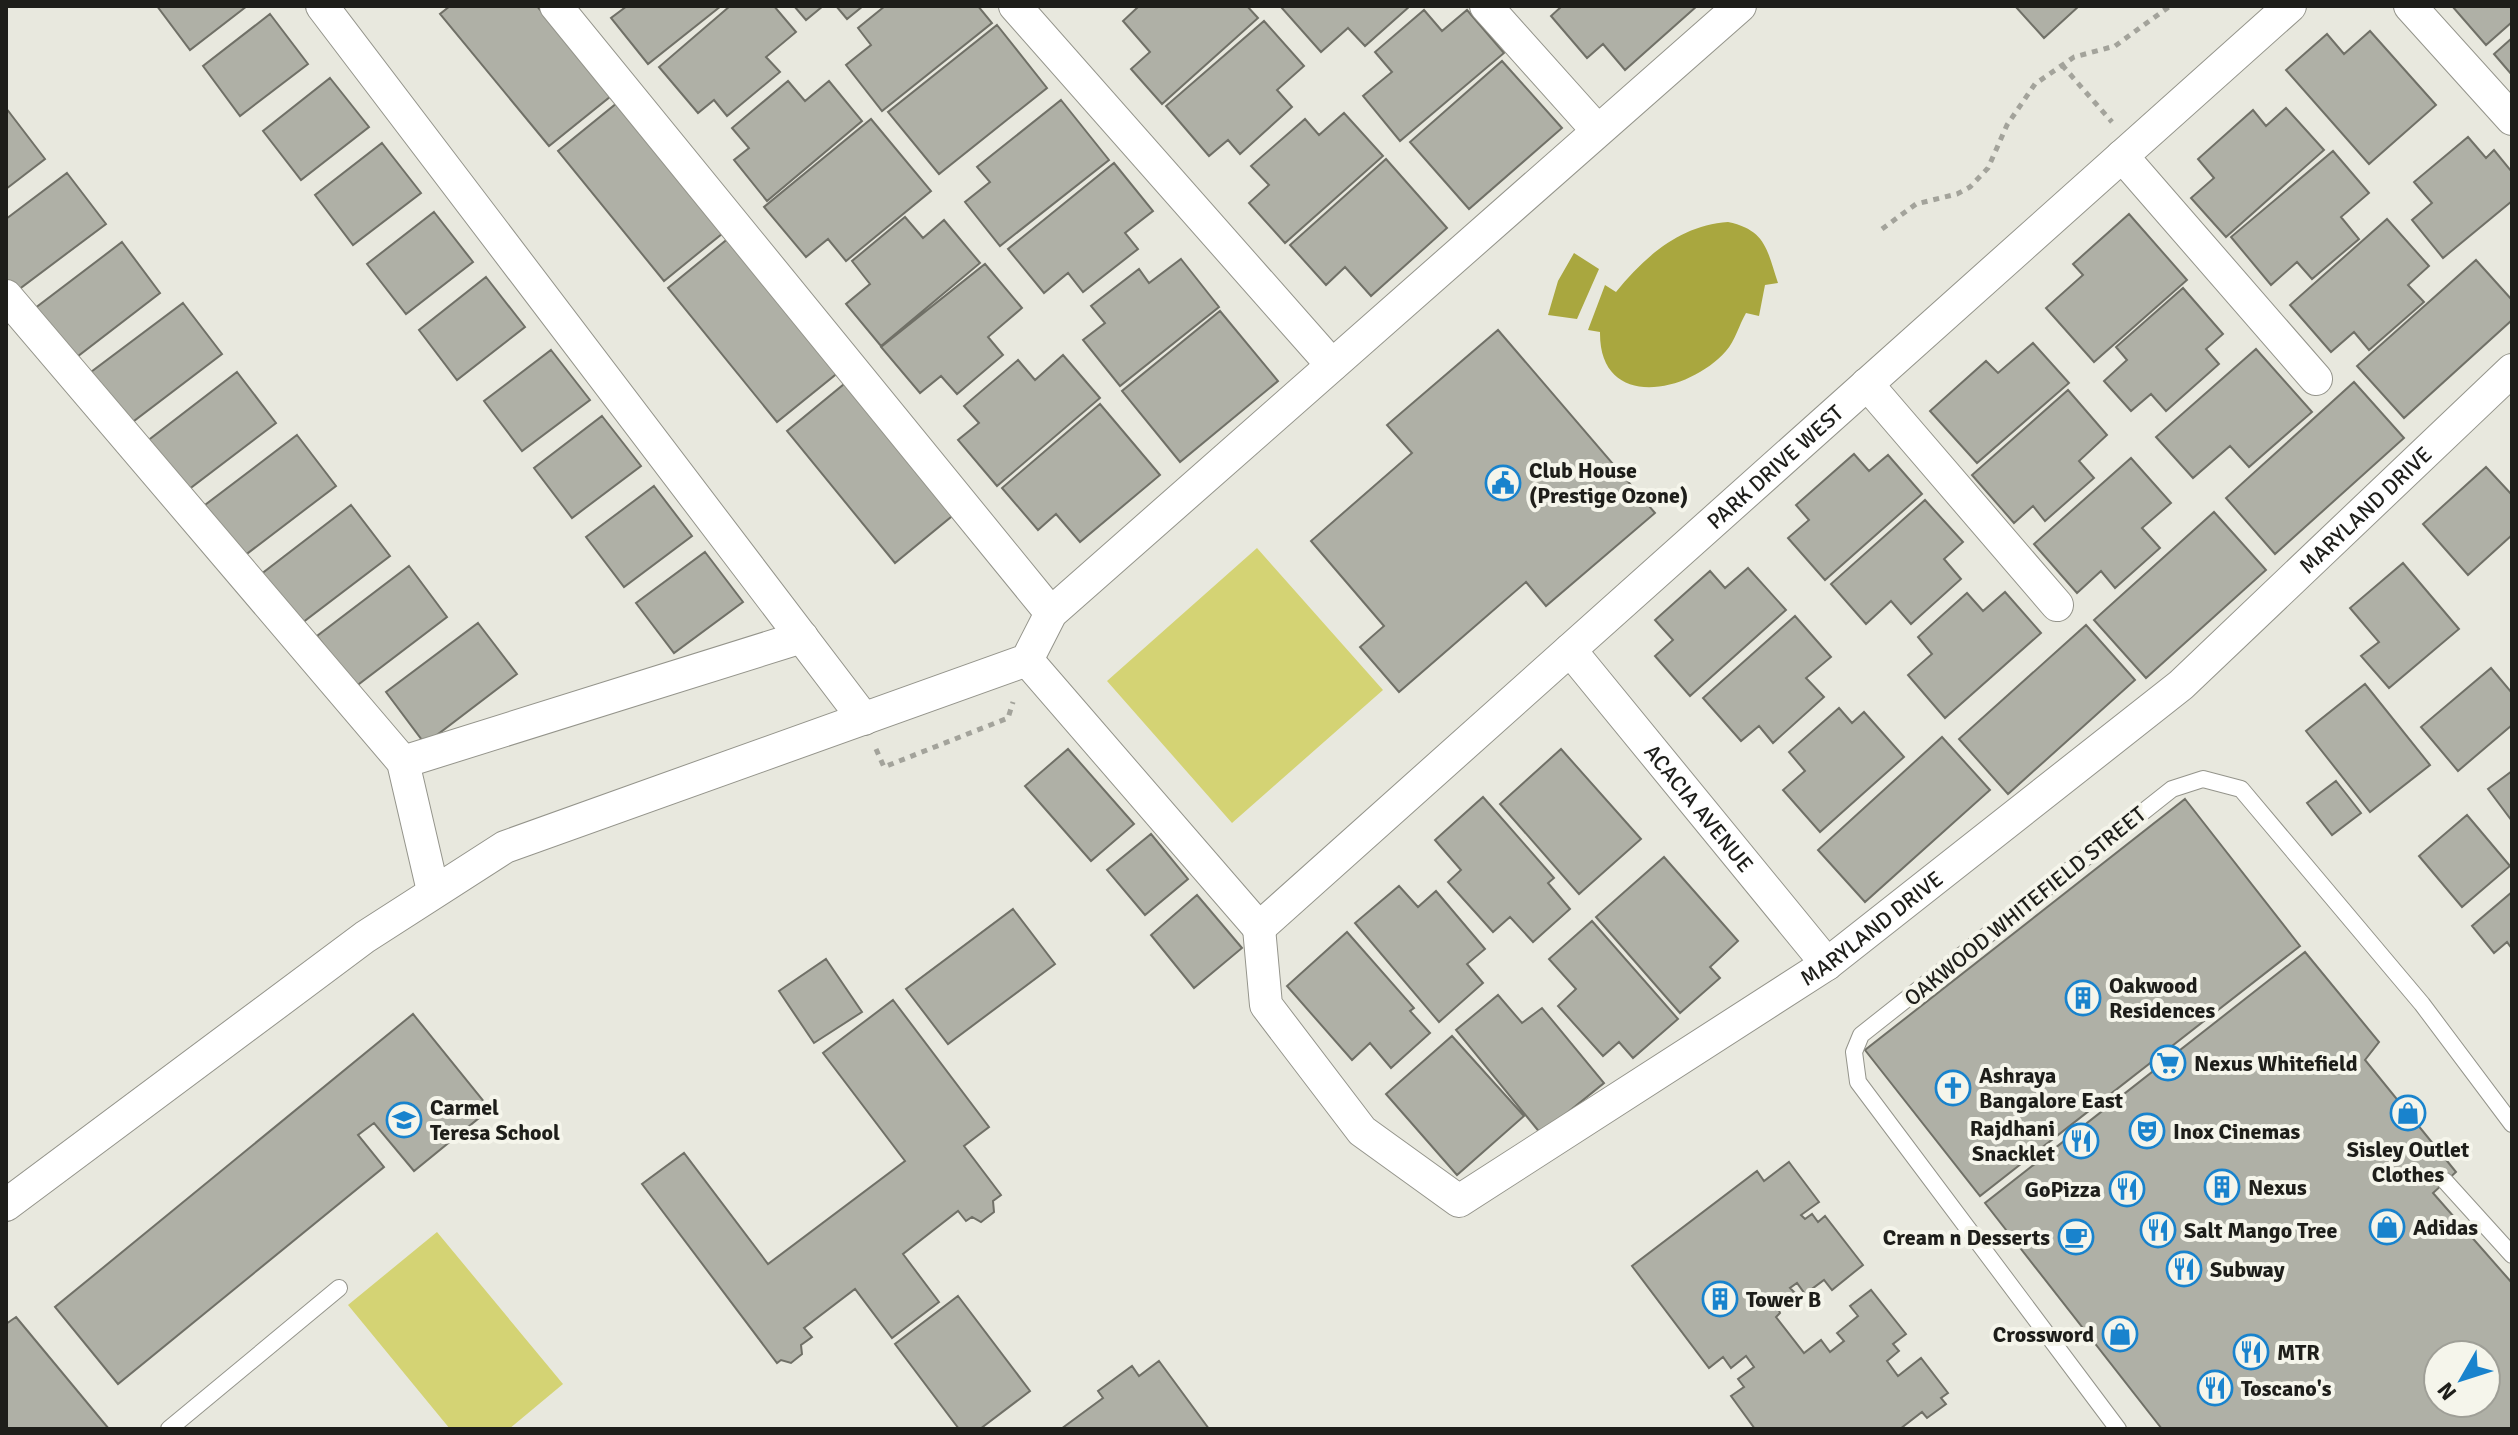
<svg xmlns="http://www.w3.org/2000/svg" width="2518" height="1435" font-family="Signika,sans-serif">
<rect width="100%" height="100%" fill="#e8e8de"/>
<!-- green -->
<path fill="#d4d374" d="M1257,548L1383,690L1232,823L1107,681Z
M437,1232L563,1384L509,1429H450L348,1305Z"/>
<!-- water -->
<path fill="#a9a73f" d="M1728,222C1766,230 1767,250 1778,283L1765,285L1759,316L1746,313C1739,325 1735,341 1726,351C1688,394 1599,411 1600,332L1588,330L1605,285L1616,292C1645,256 1681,225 1728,222Z
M1574,253L1599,269L1577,319L1548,315L1558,281Z"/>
<!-- building -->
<path fill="#afb0a6" stroke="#707067" stroke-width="2" fill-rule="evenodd" d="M157,6H247L190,50Z
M450,6H537L611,96L549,146L440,14Z
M627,6H721L648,64L611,18Z
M730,6H774L796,32L766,57L780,72L727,116L714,100L698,113L659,67Z
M794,6H823L806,20Z
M836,6H863L847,19Z
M885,6H978L992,23L882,111L846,65L871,45L858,28Z
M1139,6H1247L1258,18L1162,104L1131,69L1150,52L1123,21Z
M1410,6L1365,46L1348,28L1321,52L1281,7Z
M1562,6H1697L1625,70L1603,44L1587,58L1551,16Z
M2015,6H2079L2044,38Z
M2452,6H2512V22L2486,45Z
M1424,10L1442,31L1467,10L1504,53L1400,141L1363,96L1392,72L1375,52Z
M270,14L308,64L240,116L203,66Z
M1264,21L1304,66L1277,90L1292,107L1240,154L1228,140L1209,156L1166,106Z
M997,25L1047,88L939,174L888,112Z
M2370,31L2436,105L2369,164L2286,70L2327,34L2344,54Z
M2512,38V75L2494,54Z
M1502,61L1562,128L1469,209L1410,142Z
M330,78L369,127L301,180L263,131Z
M788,81L805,101L829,81L862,121L767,201L734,160L749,148L732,128Z
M1061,100L1109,160L1000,246L965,202L990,182L977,167Z
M617,103L723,233L664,281L558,151Z
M6,108L45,159L6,189Z
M2286,108L2324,150L2226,237L2191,198L2214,178L2198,159L2253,110L2266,126Z
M1344,113L1383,156L1285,243L1249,203L1269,185L1251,166L1305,119L1319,135Z
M871,119L931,191L846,261L828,239L806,257L764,207Z
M2468,137L2486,158L2494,150L2512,172V201L2443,258L2412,220L2432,203L2414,182Z
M382,143L421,193L353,245L315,195Z
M2333,151L2369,193L2341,217L2359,239L2312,279L2297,262L2271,285L2231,237Z
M1386,159L1447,228L1371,296L1345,267L1326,285L1290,245Z
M1114,163L1153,211L1125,233L1138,249L1083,292L1068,273L1044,293L1008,249Z
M67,173L106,224L14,293L6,283V219Z
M434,212L473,262L406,314L367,264Z
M2129,214L2187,280L2094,362L2046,308L2083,275L2073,264Z
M905,217L923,238L944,220L980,263L881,346L846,304L870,284L852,261Z
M2387,219L2429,266L2408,285L2424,302L2369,350L2354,332L2331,352L2290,305Z
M730,237L840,371L777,422L668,288Z
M122,242L160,293L69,363L30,312Z
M1181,259L1219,307L1120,386L1083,340L1105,323L1091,306L1139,269L1149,283Z
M2476,260L2512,300V320L2404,418L2357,366Z
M985,264L1022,308L988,337L1003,355L957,394L941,376L920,393L881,347Z
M486,277L525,327L457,380L419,330Z
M2183,288L2223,334L2206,349L2219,364L2166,411L2151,394L2131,411L2104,381L2127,360L2116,347Z
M183,303L222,354L130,424L91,372Z
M1220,311L1278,381L1180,462L1122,391Z
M1498,330L1655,513L1546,606L1526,582L1399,692L1360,647L1384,626L1311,541L1412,453L1387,425Z
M2033,343L2069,383L1977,463L1930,411L1986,361L1998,373Z
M2256,349L2312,412L2249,467L2230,446L2193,478L2156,437Z
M551,350L590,400L522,451L484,401Z
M1063,355L1100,398L997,486L958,440L979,423L964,406L1018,360L1035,380Z
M237,372L276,423L184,493L146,442Z
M849,380L957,512L895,563L787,431Z
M2354,382L2404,438L2275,554L2226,498Z
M2068,390L2107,435L2079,461L2094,478L2045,521L2033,506L2014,523L1972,475Z
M1100,404L1160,475L1080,542L1056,514L1038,530L1002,488Z
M602,416L641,466L572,518L534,468Z
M297,435L336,486L244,556L205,505Z
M1854,454L1869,471L1888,455L1922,494L1825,580L1788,538L1809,520L1796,505Z
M2131,458L2171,503L2142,528L2160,548L2115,588L2101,571L2077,593L2034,544Z
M2486,467L2512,495V535L2468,575L2423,524Z
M654,486L692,536L624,587L586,537Z
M1925,500L1963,542L1944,559L1961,579L1911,624L1891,601L1866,624L1831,584Z
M351,505L390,556L298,626L260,575Z
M2214,512L2266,570L2146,678L2094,620Z
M705,552L743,602L674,653L636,603Z
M2403,563L2459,629L2389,688L2361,656L2379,642L2350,608Z
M409,566L447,617L355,687L317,636Z
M1748,568L1786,610L1690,696L1655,656L1673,640L1655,620L1710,571L1725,588Z
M2005,592L2041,633L1945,718L1908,675L1932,654L1918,637L1967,593L1983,611Z
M1795,616L1831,657L1806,678L1824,697L1773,743L1759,726L1741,741L1703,698Z
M478,623L517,674L425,744L386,692Z
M2086,625L2135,680L2008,794L1959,739Z
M2491,668L2512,693V725L2458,771L2421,727Z
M2365,684L2430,765L2370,812L2306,731Z
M1839,708L1852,723L1864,712L1904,757L1820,832L1783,790L1805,771L1789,752Z
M1942,737L1990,790L1865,902L1818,850Z
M1068,749L1134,824L1091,861L1025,786Z
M1561,749L1641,839L1579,894L1500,804Z
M2512,771V821L2488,789Z
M2336,781L2361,813L2332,835L2307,803Z
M1483,797L1554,878L1548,883L1570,909L1533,942L1510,917L1493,932L1448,882L1461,870L1435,840Z
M2185,799L2300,946L1980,1196L1865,1050Z
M2467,815L2510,866L2462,907L2419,856Z
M1151,834L1188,879L1145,915L1107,870Z
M1664,857L1738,941L1710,967L1720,978L1680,1013L1596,917Z
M1399,886L1418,907L1436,891L1485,949L1467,964L1483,983L1439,1022L1355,923Z
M2512,892V949L2507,942L2494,953L2472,926Z
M1197,895L1242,948L1194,988L1151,935Z
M1013,909L1055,964L948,1044L906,989Z
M1592,921L1678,1019L1633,1058L1619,1042L1603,1056L1558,1006L1576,989L1549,959Z
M1347,932L1414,1008L1410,1011L1430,1033L1391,1068L1370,1043L1352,1060L1287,986Z
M2305,952L2379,1042L2365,1060L2456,1172L2433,1193L2512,1283V1429H2162L1985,1203ZM2438,1355H2486V1403H2438Z
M826,959L862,1012L814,1043L779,991Z
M1498,995L1522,1023L1542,1008L1604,1083L1541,1134L1456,1030Z
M893,1000L989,1127L964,1146L1001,1195L993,1201L994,1212L981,1222L972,1217L966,1221L958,1211L903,1254L939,1302L892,1338L855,1289L804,1328L812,1337L801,1345L802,1354L791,1363L781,1360L777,1363L642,1184L684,1153L768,1264L905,1161L823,1053Z
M413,1014L490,1109L414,1171L374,1123L358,1135L384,1167L118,1384L55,1307Z
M1452,1036L1524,1116L1457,1175L1386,1094Z
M1789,1162L1819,1202L1801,1215L1805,1219L1812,1214L1818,1222L1825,1216L1863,1265L1832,1290L1824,1280L1805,1294L1797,1283L1790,1288L1794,1292L1777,1305L1780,1313L1776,1317L1804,1353L1821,1340L1830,1352L1844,1341L1837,1333L1858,1316L1850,1306L1871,1290L1906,1334L1893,1344L1899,1351L1887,1361L1898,1376L1921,1358L1948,1393L1941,1398L1946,1404L1927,1418L1922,1412L1900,1429H1755L1731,1396L1744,1387L1738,1379L1754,1367L1746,1356L1731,1368L1723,1357L1709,1368L1632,1266L1757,1171L1764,1181Z
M958,1296L1030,1391L980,1429H959L895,1344Z
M16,1317L109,1429H6V1324Z
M1159,1361L1209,1429H1061L1103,1398L1098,1391L1132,1366L1139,1376Z"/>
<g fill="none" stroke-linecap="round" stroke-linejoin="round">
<!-- service casing -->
<g stroke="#94948b" stroke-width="18">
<path id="service" d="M2445,1181L2512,1255
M169,1429L339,1288
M2118,1429L1858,1082L1854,1052L1861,1035L2172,789L2203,779L2241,789L2422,1004L2512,1124"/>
</g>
<!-- minor casing -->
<g stroke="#94948b" stroke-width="34">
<g id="minor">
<path d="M322,6L864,719"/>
<path d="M556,6L1051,613"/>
<path d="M1015,6L1332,365"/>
<path d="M1486,6L1597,130"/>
<path d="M2410,6L2512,119"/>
<path d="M2122,156L2316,379"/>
<path d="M6,296L403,762L433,891"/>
<path d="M1867,384L2057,605"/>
<path id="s1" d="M1570,650L1827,964"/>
<path d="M1027,660L1259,928"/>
<path d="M403,762L802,637"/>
<path id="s2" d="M1259,928L1266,1005L1362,1131L1459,1201L1827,964L2181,685L2512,370"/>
<path id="s3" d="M1259,928L2290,6"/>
<path d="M6,1205L365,937L505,847L1027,660L1051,613L1740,6"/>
</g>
</g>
<!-- path -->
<path stroke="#a3a39b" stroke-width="5" stroke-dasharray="6 6" stroke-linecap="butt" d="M2062,65L2112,122
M1882,229L1916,204L1957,194L1970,187L1988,168L2007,125L2035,84L2074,57L2115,46L2170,6
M876,749L884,767L1008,718L1013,702"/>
<!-- service -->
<use href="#service" stroke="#fff" stroke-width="16"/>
<!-- minor -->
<use href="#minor" stroke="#fff" stroke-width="32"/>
</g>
<!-- icons -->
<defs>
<g id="civic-ring" transform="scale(1.8)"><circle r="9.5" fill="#f5f5eb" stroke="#1983cd" stroke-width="1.5"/><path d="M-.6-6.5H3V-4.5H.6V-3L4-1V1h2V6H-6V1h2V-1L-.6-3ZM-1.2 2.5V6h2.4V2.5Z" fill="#1983cd"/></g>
<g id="building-ring" transform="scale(1.8)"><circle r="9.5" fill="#f5f5eb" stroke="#1983cd" stroke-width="1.5"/><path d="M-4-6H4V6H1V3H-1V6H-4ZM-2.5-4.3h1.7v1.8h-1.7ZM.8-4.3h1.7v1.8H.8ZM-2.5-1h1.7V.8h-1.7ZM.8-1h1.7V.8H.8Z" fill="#1983cd"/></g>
<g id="supermarket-ring" transform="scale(1.8)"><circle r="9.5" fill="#f5f5eb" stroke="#1983cd" stroke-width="1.5"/><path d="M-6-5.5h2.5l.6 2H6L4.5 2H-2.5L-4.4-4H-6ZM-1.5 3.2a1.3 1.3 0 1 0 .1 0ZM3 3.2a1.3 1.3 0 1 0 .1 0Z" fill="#1983cd"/></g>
<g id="church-ring" transform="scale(1.8)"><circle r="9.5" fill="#f5f5eb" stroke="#1983cd" stroke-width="1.5"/><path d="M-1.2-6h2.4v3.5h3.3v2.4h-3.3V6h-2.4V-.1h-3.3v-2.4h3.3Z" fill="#1983cd"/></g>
<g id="shop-ring" transform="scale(1.8)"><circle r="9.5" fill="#f5f5eb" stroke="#1983cd" stroke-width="1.5"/><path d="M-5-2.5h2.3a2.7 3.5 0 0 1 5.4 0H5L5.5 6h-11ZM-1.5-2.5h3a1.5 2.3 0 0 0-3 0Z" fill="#1983cd"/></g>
<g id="school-ring" transform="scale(1.8)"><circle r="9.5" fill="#f5f5eb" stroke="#1983cd" stroke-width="1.5"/><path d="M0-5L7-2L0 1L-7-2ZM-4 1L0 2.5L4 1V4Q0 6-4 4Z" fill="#1983cd"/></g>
<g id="theatre-ring" transform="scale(1.8)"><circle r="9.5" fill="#f5f5eb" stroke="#1983cd" stroke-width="1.5"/><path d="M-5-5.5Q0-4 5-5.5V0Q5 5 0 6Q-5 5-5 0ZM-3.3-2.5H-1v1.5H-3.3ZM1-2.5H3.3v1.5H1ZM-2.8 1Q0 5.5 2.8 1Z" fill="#1983cd"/></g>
<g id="restaurant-ring" transform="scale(1.8)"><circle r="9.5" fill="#f5f5eb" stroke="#1983cd" stroke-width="1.5"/><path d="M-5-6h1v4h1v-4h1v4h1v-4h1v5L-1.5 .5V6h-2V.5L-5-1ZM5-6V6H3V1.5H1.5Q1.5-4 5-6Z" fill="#1983cd"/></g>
<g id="cafe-ring" transform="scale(1.8)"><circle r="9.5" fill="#f5f5eb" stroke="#1983cd" stroke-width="1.5"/><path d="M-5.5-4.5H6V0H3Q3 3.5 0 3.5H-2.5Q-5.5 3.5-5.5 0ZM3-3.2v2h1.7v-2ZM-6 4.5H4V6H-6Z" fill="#1983cd"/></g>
</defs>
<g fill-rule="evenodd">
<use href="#civic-ring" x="1503" y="483"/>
<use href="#building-ring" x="2083" y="998"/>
<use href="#supermarket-ring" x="2168" y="1063"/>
<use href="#church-ring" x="1953" y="1088"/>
<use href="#shop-ring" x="2408" y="1113"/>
<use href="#school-ring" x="404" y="1120"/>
<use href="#theatre-ring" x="2147" y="1131"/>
<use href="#restaurant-ring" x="2081" y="1141"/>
<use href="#building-ring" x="2222" y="1187"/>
<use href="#restaurant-ring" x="2127" y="1189"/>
<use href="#shop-ring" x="2387" y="1227"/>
<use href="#restaurant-ring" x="2158" y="1230"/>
<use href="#cafe-ring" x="2076" y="1237"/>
<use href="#restaurant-ring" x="2184" y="1269"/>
<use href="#building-ring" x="1720" y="1299"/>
<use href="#shop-ring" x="2120" y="1334"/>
<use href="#restaurant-ring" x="2251" y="1352"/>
<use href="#restaurant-ring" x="2215" y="1388"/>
</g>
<g text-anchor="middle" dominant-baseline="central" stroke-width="8" stroke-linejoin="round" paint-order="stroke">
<!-- street labels -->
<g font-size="22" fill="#1e1e1a" stroke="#f5f5eb">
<text stroke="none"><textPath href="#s3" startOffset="692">PARK DRIVE WEST</textPath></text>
<text stroke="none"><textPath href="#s2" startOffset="1498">MARYLAND DRIVE</textPath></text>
<text stroke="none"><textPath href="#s1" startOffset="204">ACACIA AVENUE</textPath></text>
<text transform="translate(2025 906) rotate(-39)">OAKWOOD WHITEFIELD STREET</text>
<text stroke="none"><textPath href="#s2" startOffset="850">MARYLAND DRIVE</textPath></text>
</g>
<!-- poi labels -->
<g font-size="22" font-weight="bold" fill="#1e1e1a" stroke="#f5f5eb" text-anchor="start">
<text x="1529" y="470">Club House<tspan x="1529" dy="25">(Prestige Ozone)</tspan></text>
<text x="2109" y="985">Oakwood<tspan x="2109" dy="25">Residences</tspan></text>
<text x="2194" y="1063">Nexus Whitefield</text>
<text x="1979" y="1075">Ashraya<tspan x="1979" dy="25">Bangalore East</tspan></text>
<text x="430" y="1107">Carmel<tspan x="430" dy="25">Teresa School</tspan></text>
<text x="2055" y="1128" text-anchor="end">Rajdhani<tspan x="2055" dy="25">Snacklet</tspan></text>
<text x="2173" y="1131">Inox Cinemas</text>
<text x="2408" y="1149" text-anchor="middle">Sisley Outlet<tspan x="2408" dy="25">Clothes</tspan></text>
<text x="2248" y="1187">Nexus</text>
<text x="2101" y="1189" text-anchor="end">GoPizza</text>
<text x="2413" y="1227">Adidas</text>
<text x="2184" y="1230">Salt Mango Tree</text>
<text x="2050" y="1237" text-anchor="end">Cream n Desserts</text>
<text x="2210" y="1269">Subway</text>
<text x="1746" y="1299">Tower B</text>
<text x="2094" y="1334" text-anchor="end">Crossword</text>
<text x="2277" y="1352">MTR</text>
<text x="2241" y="1388">Toscano's</text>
</g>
</g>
<!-- border -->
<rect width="2518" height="1435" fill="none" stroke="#1e1e1a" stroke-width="16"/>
<!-- north arrow -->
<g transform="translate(2462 1379) rotate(231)"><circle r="38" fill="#f5f5eb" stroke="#9f9f97" stroke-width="2"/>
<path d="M0-6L14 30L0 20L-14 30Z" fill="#1983cd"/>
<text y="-12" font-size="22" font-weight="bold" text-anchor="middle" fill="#1e1e1a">N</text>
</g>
</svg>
